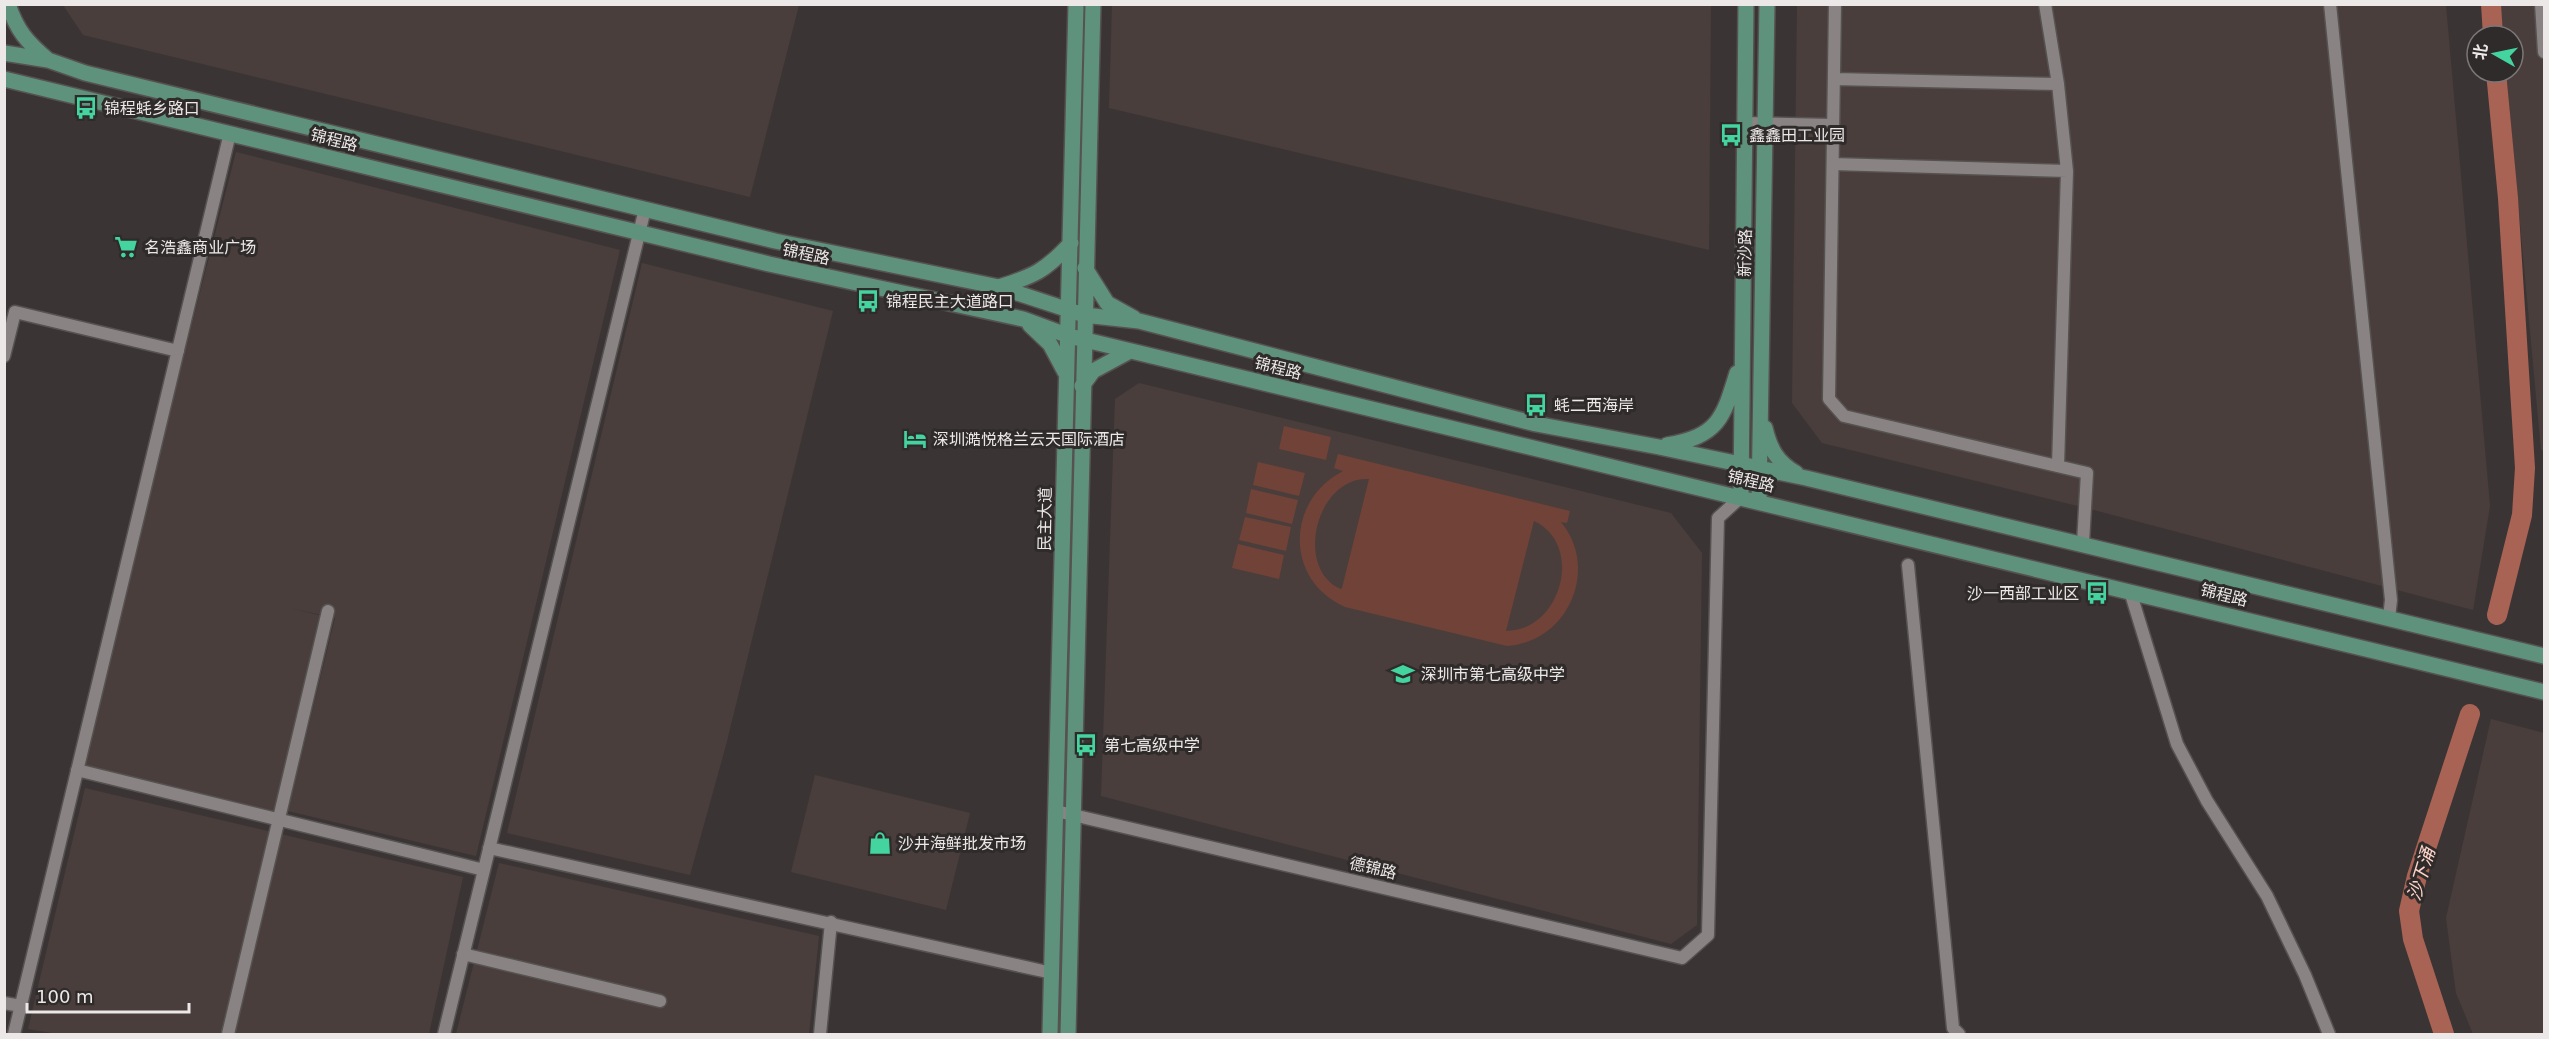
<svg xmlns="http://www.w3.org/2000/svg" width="2549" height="1039" font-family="'DejaVu Sans','Noto Sans SC',sans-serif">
<rect width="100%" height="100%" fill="#3a3534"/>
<!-- built -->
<path fill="#493e3c" d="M63,5H799L750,197L83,35Z
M1112,5H1711L1709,250L1109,108Z
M1797,5H2446L2490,506L2473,610L2094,510L1822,443L1792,403Z
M2500,5H2544V451L2541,450L2506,72H2513V36H2503Z
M236,152L620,250L476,856L288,811L335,618L290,608L322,616L275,814L82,768L129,570Z
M642,263L833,311L726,745L690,875L507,833Z
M1139,383L1671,513L1702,553L1697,925L1671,944L1101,796L1115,399Z
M2491,719L2544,733V1034H2473L2456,993L2446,918Z
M815,775L970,813L946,910L791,872Z
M85,788L463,877L429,1034H58L28,1029Z
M499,863L819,936L809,1034H456Z"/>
<!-- green -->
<path fill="#714237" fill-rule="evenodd" d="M1284,426L1331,437L1326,460L1279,449Z
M1338,454L1570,511L1567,523L1561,522C1600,569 1568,642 1507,646L1345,607C1284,580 1286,500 1343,471L1334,468ZM1369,479L1342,588L1341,589C1293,568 1317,476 1369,479ZM1534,521C1585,545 1561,631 1506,631Z
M1258,462L1305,473L1299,496L1253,485Z
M1251,489L1298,500L1292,524L1246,513Z
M1245,517L1291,527L1286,551L1239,540Z
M1238,544L1284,555L1279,579L1232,568Z"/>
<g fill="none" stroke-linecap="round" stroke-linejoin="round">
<!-- river -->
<path stroke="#a96354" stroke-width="20" d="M2491,4L2493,36
M2496,72L2508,198L2525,468L2522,515L2497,615
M2444,1034L2413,939L2409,911L2417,876L2470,714"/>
<!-- minor casing -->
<g stroke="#565251" stroke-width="15">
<path id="minor" d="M1835,4L1829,399L1844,416L2087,473L2083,543
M2045,4L2058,84L2067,171L2058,466
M2330,4L2391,600L2389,618
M2541,4L2544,52
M1834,79L2058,84
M1745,123L1833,125
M1833,164L2067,171
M4,356L15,312L178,351
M1908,565L1953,1028L1959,1034
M2130,591L2177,744L2207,801L2267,896L2305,975L2329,1034
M77,770L484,870
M1056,811L1682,958L1708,935L1718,518L1741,497
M489,848L1052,973
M463,954L660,1001
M4,1003L21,1006
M14,1034L230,133
M228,1034L328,611
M444,1034L645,209
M820,1034L831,922"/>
</g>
<!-- major casing -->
<g stroke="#565251" stroke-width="18">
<path id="major" d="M8,4C17,31 27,42 48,60
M4,53L48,60L85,73L775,241L999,287L1084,315L1139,321L1536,424L1659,447L1806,478L2544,656
M4,79L769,264L1023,319L1069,336L2544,692
M1085,268L1107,303L1134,318
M999,287C1034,276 1045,271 1071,243
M1030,325L1050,344L1065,372
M1082,386L1093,371L1130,351
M1765,428C1770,449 1777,462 1796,473
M1667,445C1718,436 1723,419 1737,373
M1741,497L1746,4
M1759,502L1767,4
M1050,1034L1076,4
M1068,1034L1093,4"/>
</g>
<!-- minor -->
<use href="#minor" stroke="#898483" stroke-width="12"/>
<!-- major -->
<use href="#major" stroke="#5e927d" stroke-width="15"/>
</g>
<!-- icons -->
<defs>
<g id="bus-bare" transform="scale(1.8)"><path d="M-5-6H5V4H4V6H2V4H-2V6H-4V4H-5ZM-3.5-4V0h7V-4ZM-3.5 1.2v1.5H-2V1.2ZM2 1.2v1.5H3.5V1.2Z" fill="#43d4a0" stroke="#2f2b2a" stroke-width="2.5" paint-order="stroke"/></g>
<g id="supermarket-bare" transform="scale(1.8)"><path d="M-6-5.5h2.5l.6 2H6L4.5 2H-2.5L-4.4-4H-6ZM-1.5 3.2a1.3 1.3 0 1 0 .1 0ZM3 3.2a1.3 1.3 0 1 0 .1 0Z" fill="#43d4a0" stroke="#2f2b2a" stroke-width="2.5" paint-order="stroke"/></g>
<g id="hotel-bare" transform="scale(1.8)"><path d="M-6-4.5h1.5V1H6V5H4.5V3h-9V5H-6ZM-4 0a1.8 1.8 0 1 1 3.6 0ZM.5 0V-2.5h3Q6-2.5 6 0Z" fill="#43d4a0" stroke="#2f2b2a" stroke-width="2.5" paint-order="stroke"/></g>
<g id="school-bare" transform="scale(1.8)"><path d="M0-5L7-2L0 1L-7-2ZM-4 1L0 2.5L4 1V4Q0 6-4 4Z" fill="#43d4a0" stroke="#2f2b2a" stroke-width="2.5" paint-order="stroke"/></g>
<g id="shop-bare" transform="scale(1.8)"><path d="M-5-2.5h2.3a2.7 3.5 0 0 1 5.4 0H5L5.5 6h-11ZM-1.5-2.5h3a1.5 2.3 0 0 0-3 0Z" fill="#43d4a0" stroke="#2f2b2a" stroke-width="2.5" paint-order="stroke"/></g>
</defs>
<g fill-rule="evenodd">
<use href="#bus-bare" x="86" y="108"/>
<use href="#bus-bare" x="1731" y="135"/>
<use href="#supermarket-bare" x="126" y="247"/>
<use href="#bus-bare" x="868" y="301"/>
<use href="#bus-bare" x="1536" y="405"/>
<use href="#hotel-bare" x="915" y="439"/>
<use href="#bus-bare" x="2097" y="593"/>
<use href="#school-bare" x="1403" y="674"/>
<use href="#bus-bare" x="1086" y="745"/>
<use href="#shop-bare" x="880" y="843"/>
</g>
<g text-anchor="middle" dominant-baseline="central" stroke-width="6" stroke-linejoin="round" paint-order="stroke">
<!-- poi labels -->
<g font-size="16" fill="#ebe8e7" stroke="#2f2b2a" text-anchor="start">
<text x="104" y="108">锦程蚝乡路口</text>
<text x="1749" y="135">鑫鑫田工业园</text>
<text x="144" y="247">名浩鑫商业广场</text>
<text x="886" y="301">锦程民主大道路口</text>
<text x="1554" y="405">蚝二西海岸</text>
<text x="933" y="439">深圳澔悦格兰云天国际酒店</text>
<text x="2079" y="593" text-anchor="end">沙一西部工业区</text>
<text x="1421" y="674">深圳市第七高级中学</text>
<text x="1104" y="745">第七高级中学</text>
<text x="898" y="843">沙井海鲜批发市场</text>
</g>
<!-- street labels -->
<g font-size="16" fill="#ebe8e7" stroke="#2f2b2a">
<text transform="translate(334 140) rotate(14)">锦程路</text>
<text transform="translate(1745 253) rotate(-89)">新沙路</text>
<text transform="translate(806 254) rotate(12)">锦程路</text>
<text transform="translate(1278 368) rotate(14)">锦程路</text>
<text transform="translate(1751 481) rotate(13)">锦程路</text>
<text transform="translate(1045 519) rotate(-89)">民主大道</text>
<text transform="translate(2224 595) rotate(14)">锦程路</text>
<text transform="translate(1373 868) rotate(13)">德锦路</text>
</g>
<!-- water labels -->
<g font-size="18" font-style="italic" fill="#ffd4cb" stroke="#2f2b2a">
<text transform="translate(2421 874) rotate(-73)">沙下涌</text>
</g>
</g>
<!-- border -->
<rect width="2549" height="1039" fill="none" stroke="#ebe8e7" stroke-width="12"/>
<!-- north arrow -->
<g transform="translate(2495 54) rotate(279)"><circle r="28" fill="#2f2b2a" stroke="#7a7776" stroke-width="1.5"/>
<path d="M0-4.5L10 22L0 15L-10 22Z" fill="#43d4a0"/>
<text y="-9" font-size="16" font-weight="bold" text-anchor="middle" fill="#ebe8e7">北</text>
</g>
<!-- scale -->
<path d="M27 1003v9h162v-9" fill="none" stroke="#ebe8e7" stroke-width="3"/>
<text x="36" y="1003" font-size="18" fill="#ebe8e7" stroke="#2f2b2a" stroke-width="4.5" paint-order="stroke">100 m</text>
</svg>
